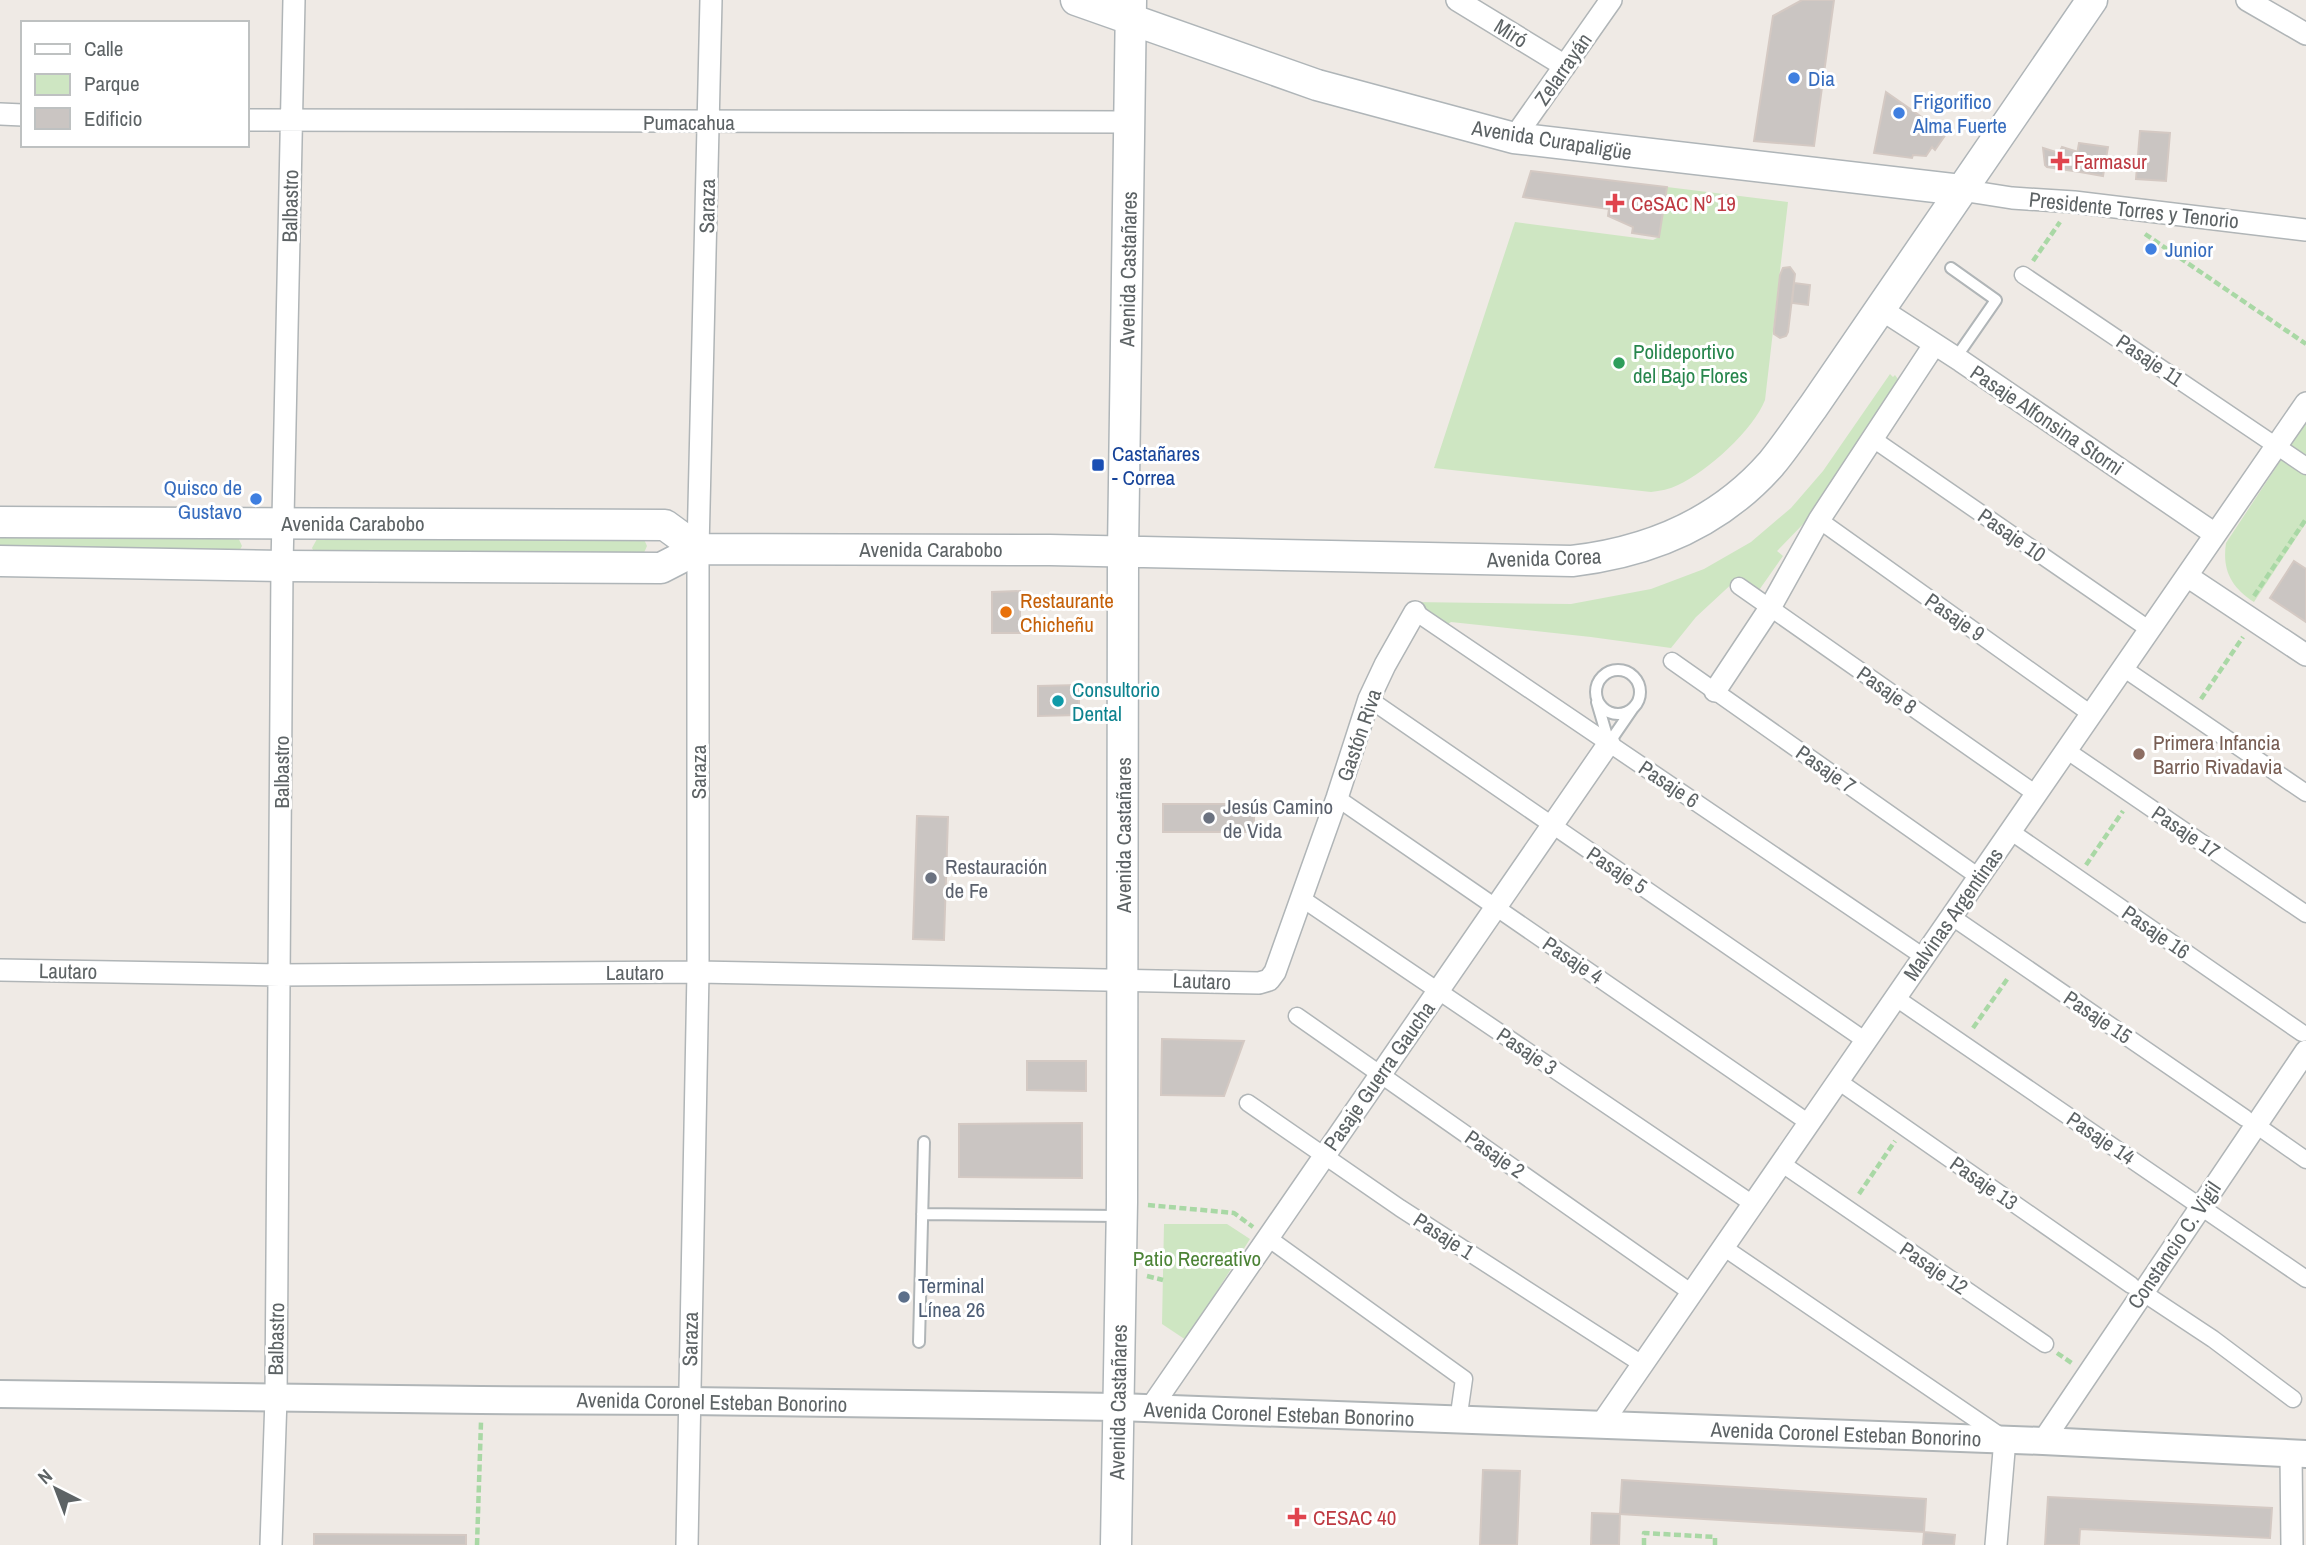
<svg xmlns="http://www.w3.org/2000/svg" width="2306" height="1545" font-family="'Archivo Narrow',sans-serif">
<rect width="100%" height="100%" fill="#efeae5"/>
<!-- green -->
<path fill="#cee6c2" d="M1667,187L1788,202L1765,400C1754,429 1707,472 1678,485C1670,489 1660,491 1651,492L1434,468L1515,222L1653,240L1659,237Z
M1890,374L1893,377L1895,375L1900,382L1809,518L1777,551L1783,556L1757,593L1737,579L1696,617L1671,648L1591,637L1451,622L1445,626L1417,614L1411,602L1571,604L1651,589L1704,569L1751,542L1791,508L1823,471Z
M2306,422V523L2254,602C2231,587 2222,570 2226,543Z
M0,531H235L242,546L237,555L0,550Z
M642,535L647,546L643,555L317,558L312,548L317,539Z
M1164,1224H1227L1250,1239L1186,1340L1162,1324Z"/>
<!-- building -->
<path fill="#cac5c2" stroke="#d4c9c3" stroke-width="2" d="M1802,0H1834L1814,146L1754,141L1773,16Z
M1886,92L1946,134L1935,150L1932,147L1926,156L1913,155L1912,158L1874,153Z
M2140,131L2170,133L2166,181L2136,179Z
M2079,143L2108,147L2103,176L2074,171Z
M2062,147L2078,152L2074,171L2047,167L2045,165L2043,148L2059,153Z
M1531,171L1667,187L1659,237L1632,233L1633,227L1608,216L1609,209L1523,197Z
M1790,267L1795,274L1788,332L1786,336L1780,338L1774,334V329L1780,275L1783,268Z
M1794,283L1810,285L1808,305L1792,303Z
M2294,561L2306,569V622L2270,598Z
M1020,591V633H992V592Z
M1079,685V715L1038,716V686Z
M1163,804H1254V832H1163Z
M917,816L948,817L944,940L913,939Z
M1162,1039L1244,1041L1224,1096L1161,1095Z
M1027,1061H1086V1091L1027,1090Z
M1082,1123V1178L959,1177V1124Z
M1483,1470L1520,1471L1517,1545H1480Z
M1622,1480L1926,1499L1924,1532L1620,1514Z
M2048,1497L2272,1508L2270,1538L2080,1529L2079,1545H2045Z
M1592,1513L1620,1514L1619,1545H1591Z
M1924,1532L1955,1535L1954,1545H1923Z
M314,1534L466,1535V1545H314Z"/>
<g fill="none" stroke-linecap="round" stroke-linejoin="round">
<!-- service casing -->
<g stroke="#b0b5b7" stroke-width="14">
<path id="service" d="M1951,268L1996,300L1955,359
M1596 692a22 22 0 1 1 44 0a22 22 0 1 1-44 0Z
M1597,702L1609,743
M1609,743L1633,708
M922,1214L1118,1216
M919,1342L924,1142"/>
</g>
<!-- pedestrian casing -->
<g stroke="#b0b5b7" stroke-width="19">
<path id="pedestrian" d="M2023,275L2306,466
M1873,439L2150,630
M1819,520L2091,714
M1739,586L2036,794
M1415,612L1924,957
M1672,661L1979,877
M2123,668L2306,793
M1369,699L1866,1041
M2066,750L2306,914
M1337,798L1809,1123
M2010,831L2302,1033
M1301,898L1753,1204
M1952,917L2245,1118
M1896,998L2306,1279
M1297,1016L1692,1293
M1838,1081L2131,1285
M1248,1103L1400,1208L1642,1364
M2256,1125L2306,1160
M1781,1163L2045,1344
M1268,1238L1464,1379L1458,1421
M1723,1247L2002,1437
M2142,1292L2213,1339L2293,1399"/>
</g>
<!-- minor casing -->
<g stroke="#b0b5b7" stroke-width="24">
<path id="minor" d="M1457,0L1565,66
M2247,0L2306,34
M0,114L23,115
M247,120L1131,122
M1514,138L1611,0
M1961,190L2012,198L2074,202L2306,230
M1879,308L1961,361L2215,534
M2187,576L2306,655
M1715,691L1770,608L1819,520L1934,345
M0,970L280,975L698,972L1259,983L1269,980L1275,972L1337,798L1369,699L1385,665L1415,612
M1150,1409L1609,743
M1600,1426L2306,403
M2043,1441L2306,1051
M2291,1454L2292,1545
M271,1545L276,1398L282,566L294,0
M687,1545L698,972V549L711,0
M1996,1545L2005,1439"/>
</g>
<!-- tertiary casing -->
<g stroke="#b0b5b7" stroke-width="30">
<path id="tertiary" d="M0,1394L481,1400L688,1401L1118,1407L2043,1441L2306,1454"/>
</g>
<!-- secondary casing -->
<g stroke="#afb5b8" stroke-width="33">
<path id="secondary" d="M1076,0L1317,85L1514,138L1961,190
M0,522L665,525L698,549
M0,561L282,566L661,568L698,549L1050,550L1572,561C1649,552 1719,523 1771,464C1786,446 1799,426 1813,407L2092,0
M1116,1545L1122,1202L1123,551L1131,0"/>
</g>
<!-- path -->
<path stroke="#a9d8a5" stroke-width="4.5" stroke-dasharray="7 3.5" stroke-linecap="butt" d="M2145,234L2306,344
M2033,261L2060,222
M2254,596L2306,519
M2201,699L2243,637
M2086,865L2123,811
M1973,1028L2008,978
M1859,1194L1895,1141
M1148,1205L1234,1213L1253,1227
M1147,1276L1163,1280
M2057,1353L2073,1364
M477,1545L481,1422
M1644,1545V1533L1715,1537V1545"/>
<!-- service -->
<use href="#service" stroke="#fff" stroke-width="10"/>
<!-- pedestrian -->
<use href="#pedestrian" stroke="#fff" stroke-width="16"/>
<!-- minor -->
<use href="#minor" stroke="#fff" stroke-width="21"/>
<!-- tertiary -->
<use href="#tertiary" stroke="#fff" stroke-width="26"/>
<!-- secondary -->
<use href="#secondary" stroke="#fff" stroke-width="30"/>
</g>
<!-- markers -->
<g fill="#3f7fe0" stroke="#fff" stroke-width="2.5">
<circle cx="1794" cy="78" r="7"/>
<circle cx="1899" cy="113" r="7"/>
<circle cx="2151" cy="249" r="7"/>
<circle cx="256" cy="499" r="7"/>
</g>
<g fill="#e0444e" stroke="#fff" stroke-width="2.5">
<path d="M2056.5 150.5h7v7h7v7h-7v7h-7v-7h-7v-7h7z"/>
<path d="M1611.5 192.5h7v7h7v7h-7v7h-7v-7h-7v-7h7z"/>
<path d="M1293.5 1506.5h7v7h7v7h-7v7h-7v-7h-7v-7h7z"/>
</g>
<circle fill="#2e9e5b" stroke="#fff" stroke-width="2.5" cx="1619" cy="363" r="7"/>
<rect fill="#1a4fb4" stroke="#fff" stroke-width="2.5" x="1091" y="458" width="14" height="14" rx="3.5"/>
<circle fill="#e8710a" stroke="#fff" stroke-width="2.5" cx="1006" cy="612" r="7"/>
<circle fill="#0f9aa8" stroke="#fff" stroke-width="2.5" cx="1058" cy="701" r="7"/>
<circle fill="#8d6e63" stroke="#fff" stroke-width="2.5" cx="2139" cy="754" r="7"/>
<g fill="#6b7280" stroke="#fff" stroke-width="2.5">
<circle cx="1209" cy="818" r="7"/>
<circle cx="931" cy="878" r="7"/>
</g>
<circle fill="#5c6f8a" stroke="#fff" stroke-width="2.5" cx="904" cy="1297" r="7"/>
<g text-anchor="middle" dominant-baseline="central" stroke-width="6" stroke-linejoin="round" paint-order="stroke">
<!-- street labels -->
<g font-size="21" fill="#5d6365" stroke="#fff">
<text transform="translate(1511 33) rotate(32)">Miró</text>
<text transform="translate(1563 69) rotate(-55)">Zelarrayán</text>
<text x="689" y="122">Pumacahua</text>
<text transform="translate(1552 140) rotate(9)">Avenida Curapaligüe</text>
<text transform="translate(290 206) rotate(-89)">Balbastro</text>
<text transform="translate(707 206) rotate(-89)">Saraza</text>
<text transform="translate(2134 210) rotate(6)">Presidente Torres y Tenorio</text>
<text transform="translate(1128 269) rotate(-89)">Avenida Castañares</text>
<text transform="translate(2150 360) rotate(34)">Pasaje 11</text>
<text transform="translate(2047 420) rotate(34)">Pasaje Alfonsina Storni</text>
<text x="353" y="523">Avenida Carabobo</text>
<text transform="translate(2012 535) rotate(35)">Pasaje 10</text>
<text x="931" y="549">Avenida Carabobo</text>
<text transform="translate(1544 558) rotate(-2)">Avenida Corea</text>
<text transform="translate(1955 617) rotate(35)">Pasaje 9</text>
<text transform="translate(1887 690) rotate(35)">Pasaje 8</text>
<text transform="translate(1359 735) rotate(-71)">Gastón Riva</text>
<text transform="translate(1826 769) rotate(35)">Pasaje 7</text>
<text transform="translate(281 772) rotate(-90)">Balbastro</text>
<text transform="translate(698 772) rotate(-90)">Saraza</text>
<text transform="translate(1669 784) rotate(34)">Pasaje 6</text>
<text transform="translate(2186 832) rotate(34)">Pasaje 17</text>
<text transform="translate(1123 835) rotate(-90)">Avenida Castañares</text>
<text transform="translate(1617 870) rotate(34)">Pasaje 5</text>
<text transform="translate(1953 914) rotate(-55)">Malvinas Argentinas</text>
<text transform="translate(2156 932) rotate(35)">Pasaje 16</text>
<text transform="translate(1573 960) rotate(34)">Pasaje 4</text>
<text transform="translate(68 971) rotate(1)">Lautaro</text>
<text x="635" y="972">Lautaro</text>
<text transform="translate(1202 981) rotate(2)">Lautaro</text>
<text transform="translate(2098 1017) rotate(34)">Pasaje 15</text>
<text transform="translate(1527 1051) rotate(34)">Pasaje 3</text>
<text transform="translate(1379 1076) rotate(-55)">Pasaje Guerra Gaucha</text>
<text transform="translate(2101 1138) rotate(34)">Pasaje 14</text>
<text transform="translate(1495 1154) rotate(35)">Pasaje 2</text>
<text transform="translate(1984 1183) rotate(35)">Pasaje 13</text>
<text transform="translate(1444 1236) rotate(33)">Pasaje 1</text>
<text transform="translate(2174 1245) rotate(-56)">Constancio C. Vigil</text>
<text transform="translate(1934 1268) rotate(34)">Pasaje 12</text>
<text transform="translate(276 1339) rotate(-89)">Balbastro</text>
<text transform="translate(690 1339) rotate(-89)">Saraza</text>
<text transform="translate(712 1402) rotate(1)">Avenida Coronel Esteban Bonorino</text>
<text transform="translate(1118 1402) rotate(-89)">Avenida Castañares</text>
<text transform="translate(1279 1414) rotate(2)">Avenida Coronel Esteban Bonorino</text>
<text transform="translate(1846 1434) rotate(2)">Avenida Coronel Esteban Bonorino</text>
</g>
<!-- shop labels -->
<g font-size="21" fill="#366cbe" stroke="#fff" text-anchor="start">
<text x="1808" y="78">Dia</text>
<text x="1913" y="101">Frigorifico<tspan x="1913" dy="24">Alma Fuerte</tspan></text>
<text x="2165" y="249">Junior</text>
<text x="242" y="487" text-anchor="end">Quisco de<tspan x="242" dy="24">Gustavo</tspan></text>
</g>
<!-- health labels -->
<g font-size="21" fill="#be3a42" stroke="#fff" text-anchor="start">
<text x="2074" y="161">Farmasur</text>
<text x="1631" y="203">CeSAC Nº 19</text>
<text x="1313" y="1517">CESAC 40</text>
</g>
<!-- leisure labels -->
<g font-size="21" fill="#27864d" stroke="#fff" text-anchor="start">
<text x="1633" y="351">Polideportivo<tspan x="1633" dy="24">del Bajo Flores</tspan></text>
</g>
<!-- transit labels -->
<g font-size="21" fill="#164399" stroke="#fff" text-anchor="start">
<text x="1112" y="453">Castañares<tspan x="1112" dy="24">- Correa</tspan></text>
</g>
<!-- food labels -->
<g font-size="21" fill="#c56008" stroke="#fff" text-anchor="start">
<text x="1020" y="600">Restaurante<tspan x="1020" dy="24">Chicheñu</tspan></text>
</g>
<!-- culture labels -->
<g font-size="21" fill="#0d838f" stroke="#fff" text-anchor="start">
<text x="1072" y="689">Consultorio<tspan x="1072" dy="24">Dental</tspan></text>
</g>
<!-- education labels -->
<g font-size="21" fill="#785e54" stroke="#fff" text-anchor="start">
<text x="2153" y="742">Primera Infancia<tspan x="2153" dy="24">Barrio Rivadavia</tspan></text>
</g>
<!-- worship labels -->
<g font-size="21" fill="#5b616d" stroke="#fff" text-anchor="start">
<text x="1223" y="806">Jesús Camino<tspan x="1223" dy="24">de Vida</tspan></text>
<text x="945" y="866">Restauración<tspan x="945" dy="24">de Fe</tspan></text>
</g>
<!-- park labels -->
<g font-size="21" fill="#4c8336" stroke="#fff">
<text x="1197" y="1258">Patio Recreativo</text>
</g>
<!-- service labels -->
<g font-size="21" fill="#4e5e75" stroke="#fff" text-anchor="start">
<text x="918" y="1285">Terminal<tspan x="918" dy="24">Línea 26</tspan></text>
</g>
</g>
<!-- legend -->
<rect x="21" y="21" width="228" height="126" fill="#ffffff" stroke="#bec1c1" stroke-width="2"/>
<rect x="35" y="44" width="35" height="10" fill="#ffffff" stroke="#bec1c1" stroke-width="2"/>
<text x="84" y="56" font-size="21" fill="#5d6365">Calle</text>
<rect x="35" y="74" width="35" height="21" fill="#cee6c2" stroke="#bec1c1" stroke-width="2"/>
<text x="84" y="91" font-size="21" fill="#5d6365">Parque</text>
<rect x="35" y="108" width="35" height="21" fill="#cac5c2" stroke="#bec1c1" stroke-width="2"/>
<text x="84" y="126" font-size="21" fill="#5d6365">Edificio</text>
<!-- north arrow -->
<g transform="translate(56 1489) rotate(318)" stroke="#ffffff" stroke-width="5" paint-order="stroke">
<path d="M0-5L12 26L0 18L-12 26Z" fill="#5d6365"/>
<text y="-10" font-size="19" font-weight="bold" text-anchor="middle" fill="#5d6365">N</text>
</g>
</svg>
